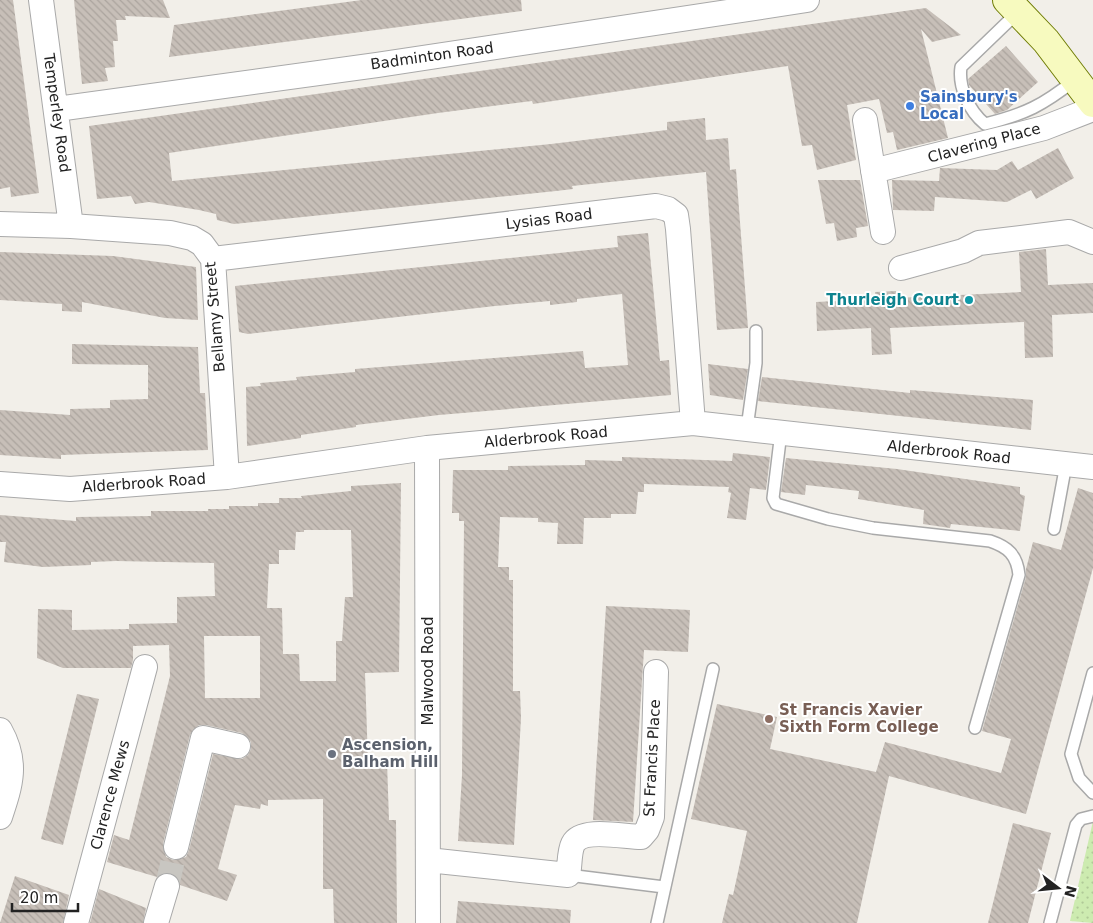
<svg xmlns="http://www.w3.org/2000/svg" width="1093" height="923" font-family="'DejaVu Sans',sans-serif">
<defs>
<pattern id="grass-dots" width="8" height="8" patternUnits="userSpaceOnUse" patternTransform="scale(1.25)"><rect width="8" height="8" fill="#cdebb0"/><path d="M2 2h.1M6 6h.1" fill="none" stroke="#b0c997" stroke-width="1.8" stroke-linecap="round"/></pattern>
<pattern id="building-back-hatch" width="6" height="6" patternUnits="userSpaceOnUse" patternTransform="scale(1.25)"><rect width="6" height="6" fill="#c7bfb8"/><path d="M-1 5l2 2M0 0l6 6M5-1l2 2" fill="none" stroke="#aba49e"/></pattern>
</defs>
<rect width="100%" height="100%" fill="#f2efe9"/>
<!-- grass -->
<path fill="url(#grass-dots)" d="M1093,821V923L1070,921Z"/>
<!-- building -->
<path fill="url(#building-back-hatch)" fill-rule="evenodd" d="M0,0H13L39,193L11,197L10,187L0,189Z
M74,0H163L170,18L125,16L126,20H116L118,41H113L115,67L105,68L108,81L82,84Z
M362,0H521L522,11L169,57L174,25Z
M926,8L961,35L932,42L921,29L948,138L897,150L893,132L887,133L879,99L847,105L856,160L817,170L812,145L802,146L788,66L533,104L532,101L438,113L169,153L172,181L551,144L667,130V122L705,118L706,140L728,138L730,170L736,169L748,328L717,330L706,172L572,186L573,189L556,191L234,224L217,220L216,214L199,210L149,202L135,204L131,196L97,199L89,126Z
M1006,46L1038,82L1007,110L995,114L969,85L968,79Z
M1058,148L1074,178L1036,199L1031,190L1007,202L935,197L934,211L893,210L892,180L939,181L940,168L997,170L1012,161L1018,170Z
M818,180H860L868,226L856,228L857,237L837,241L834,223L826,224Z
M648,233L660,361L669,360L671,395L439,415L356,425V427L301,435V438L247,446L246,387L261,386L260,383L297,380L296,377L355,372V369L583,351L585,368L628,365L622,294L577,299V302L550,305V301L495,306L248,334L239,332L235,286L618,247L617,236Z
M1046,249L1048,285L1093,283V313L1052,315L1053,357L1025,358L1024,322L890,328L892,354L872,355L871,328L817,331L816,302L876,299L875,292L896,291V298L1021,292L1019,252Z
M0,252L113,256L196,267L198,320L165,318L82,302V312L62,311V304L0,300Z
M72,344L198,347L200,393H205L208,450L61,455V459L0,455V410L70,415V409L110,408V400L148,399V365L72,364Z
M708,364L748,369L743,400L710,395Z
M762,377L910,393V390L1033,400L1031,430L758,401Z
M733,453L770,457L766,490L750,488L746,520L727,518L731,493L728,492L729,487L644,484V492H638L636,514H611V518H584L583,544H557L558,523L538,522V518L500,517L498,567H509V580H513V691H520L521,718L514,845L458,841L462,775L464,521H459V513H452L453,470H508V466L585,465V460L622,461V457L732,461Z
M786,458L897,469L1020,487V494L1025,496L1020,531L951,524L950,528L923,524L924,510L858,499L859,491L806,485L805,495L781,492Z
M401,483L399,672L365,673L368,762H387L389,820H396L397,923H334L333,889H323V799L268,800V806L261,804L260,809L235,805L218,869L237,875L227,901L180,885L177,877L171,873H163L157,877L107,862L114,835L129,840L170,676L169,645L133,646V660L131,668H63L37,658L38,609L72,610V630L129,629V624L177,623V597L215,596L214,563L116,561L91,562V565L43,567L4,562L6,542H0V515L76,521V517L151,516V511H208V509H229V506H258V503H279V498H302L301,496L351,491V486ZM304,530H351L353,597H345L342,641H336V681H300L299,654H283L282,608H267L269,564H279V550H295L296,532H304ZM204,636H260V698H205ZM199,725H206L242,733L251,742V749L248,755L242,759L213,754L189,850L186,857L173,860L166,857L163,844L190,735Z
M1078,488L1093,493V568L1026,814L889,776L857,923H722L729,894L733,895L747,831L691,819L717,704L777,717L770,749L876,772L885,742L1001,773L1011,739L982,731L1026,577V569L1033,542L1061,550Z
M606,606L690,610L688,652L644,650L633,822L593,820Z
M77,694L99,699L63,845L41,839Z
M1013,823L1051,833L1028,923H988Z
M15,876L69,895L63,923H0Z
M99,889L146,908L143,923H90Z
M458,901L571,910L570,923H456Z"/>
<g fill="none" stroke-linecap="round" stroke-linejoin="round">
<!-- street-tunnel -->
<path stroke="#c8c6c1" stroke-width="24" stroke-dasharray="24 12" stroke-linecap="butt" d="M167,886L176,847"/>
<!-- lane casing -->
<g stroke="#a9a9a9" stroke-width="14">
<path id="lane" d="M1018,12L961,67C958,87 969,111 985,124C1026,114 1043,105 1075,80
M747,428L756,363V331
M781,432L773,498L776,504L828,519L873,528L990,541C1008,547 1017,555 1019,575L975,728
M1054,529L1066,464
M1093,673L1071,754L1079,778L1093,793
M568,875L664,887
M657,923L713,669
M1050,923L1076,825L1081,819L1093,816"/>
</g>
<!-- street casing -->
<g stroke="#a9a9a9" stroke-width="26">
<path id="street" d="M41,0L71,226
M57,109L377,65L807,0
M865,120L883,232
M873,171L1044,128L1093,109
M0,224L71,226L170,233L192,238L202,244L213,259L227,477
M213,259L656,206L668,209L676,215L678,229L693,423
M901,268L963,251L979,243L1069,232L1093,242
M427,448L428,923
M0,484L70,489L227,477L427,448L693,423L1093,467
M0,730C18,762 11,784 0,817
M176,847L203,738L238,746
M428,860L568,875C570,866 569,852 573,844C582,827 624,837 641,837L647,830L652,817L656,672
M76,923L145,667
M156,923L167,886"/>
</g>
<!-- secondary casing -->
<g stroke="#707d05" stroke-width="30">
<path id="secondary" d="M1007,0L1046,41L1093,103"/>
</g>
<!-- lane -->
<use href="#lane" stroke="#fff" stroke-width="11"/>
<!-- street -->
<use href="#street" stroke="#fff" stroke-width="24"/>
<!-- secondary -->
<use href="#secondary" stroke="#f7fabf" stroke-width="28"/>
</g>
<!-- markers -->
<circle fill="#3f7fe0" stroke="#fff" stroke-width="2" cx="910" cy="106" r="5"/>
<circle fill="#0f9aa8" stroke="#fff" stroke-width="2" cx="969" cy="300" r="5"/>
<circle fill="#8d6e63" stroke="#fff" stroke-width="2" cx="769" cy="719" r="5"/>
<circle fill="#6b7280" stroke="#fff" stroke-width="2" cx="332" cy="754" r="5"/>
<g text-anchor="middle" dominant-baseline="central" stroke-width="4" stroke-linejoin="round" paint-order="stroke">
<!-- street labels -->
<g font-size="15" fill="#222" stroke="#fff">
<text transform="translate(432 56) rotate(-8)">Badminton Road</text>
<text transform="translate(57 113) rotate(82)">Temperley Road</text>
<text transform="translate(984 143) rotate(-15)">Clavering Place</text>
<text transform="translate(549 219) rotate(-7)">Lysias Road</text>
<text transform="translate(215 317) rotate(-95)">Bellamy Street</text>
<text transform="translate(546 437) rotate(-5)">Alderbrook Road</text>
<text transform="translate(949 452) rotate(6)">Alderbrook Road</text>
<text transform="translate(144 483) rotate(-4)">Alderbrook Road</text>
<text transform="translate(428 671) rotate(-90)">Malwood Road</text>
<text transform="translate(652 758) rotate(-87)">St Francis Place</text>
<text transform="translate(110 795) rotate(-75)">Clarence Mews</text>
</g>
<!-- shop labels -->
<g font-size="15" font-weight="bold" fill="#366cbe" stroke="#fff" text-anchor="start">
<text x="920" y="97">Sainsbury's<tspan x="920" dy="17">Local</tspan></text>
</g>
<!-- culture labels -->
<g font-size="15" font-weight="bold" fill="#0d838f" stroke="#fff" text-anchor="end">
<text x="959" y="300">Thurleigh Court</text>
</g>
<!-- education labels -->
<g font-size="15" font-weight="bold" fill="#785e54" stroke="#fff" text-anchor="start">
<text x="779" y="710">St Francis Xavier<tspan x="779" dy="17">Sixth Form College</tspan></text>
</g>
<!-- worship labels -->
<g font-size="15" font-weight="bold" fill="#5b616d" stroke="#fff" text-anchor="start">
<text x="342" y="745">Ascension,<tspan x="342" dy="17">Balham Hill</tspan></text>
</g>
</g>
<!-- north arrow -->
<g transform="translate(1058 888) rotate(106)" stroke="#ffffff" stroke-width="4" paint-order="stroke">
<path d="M0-4L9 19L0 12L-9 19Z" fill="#222222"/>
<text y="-8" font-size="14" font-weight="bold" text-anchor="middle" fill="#222222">N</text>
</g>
<!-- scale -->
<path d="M12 903v8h66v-8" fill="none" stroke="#222222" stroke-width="2.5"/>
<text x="20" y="903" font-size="15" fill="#222222" stroke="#ffffff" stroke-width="4" paint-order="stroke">20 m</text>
</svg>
